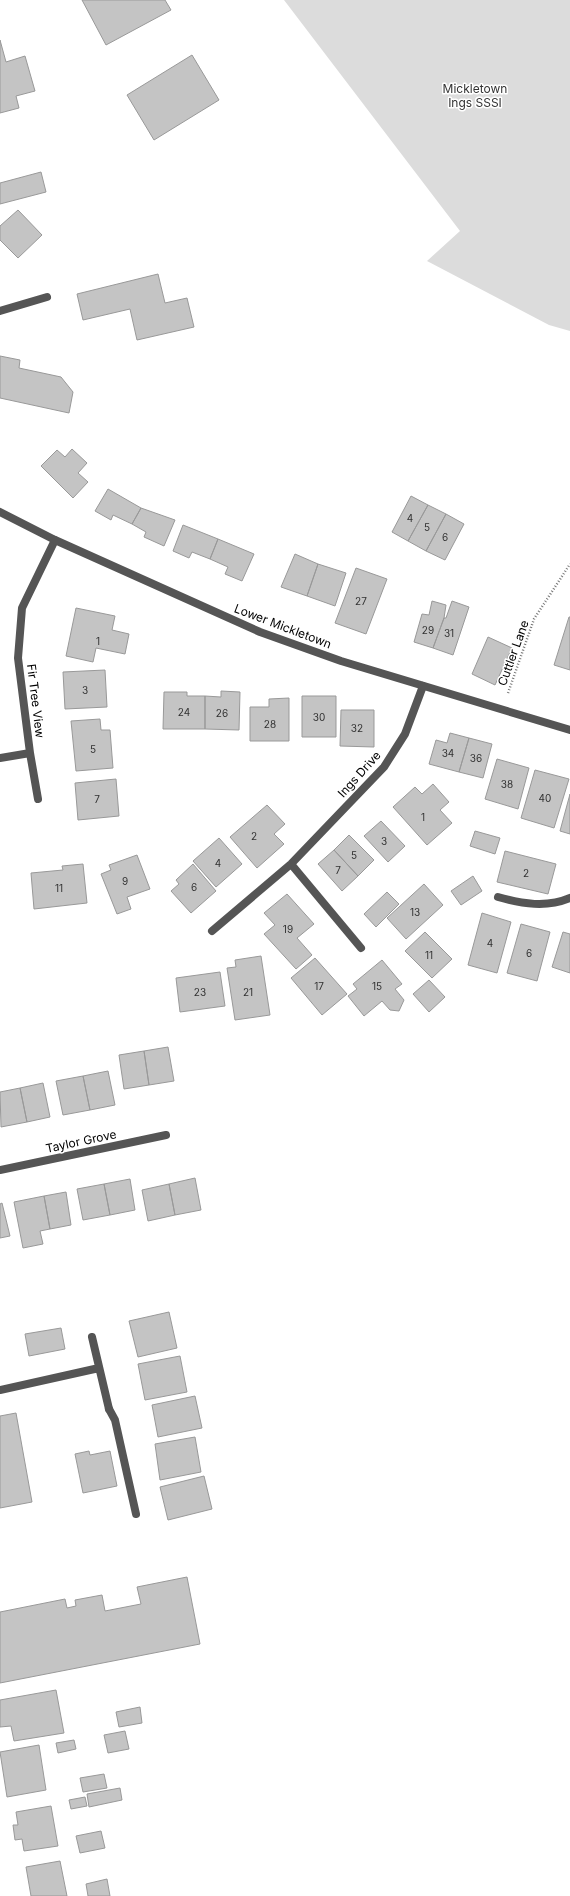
<svg xmlns="http://www.w3.org/2000/svg" width="570" height="1896" font-family="Inter,sans-serif">
<rect width="100%" height="100%" fill="#fff"/>
<!-- green -->
<path fill="#dcdcdc" d="M284,0H570V331L549,325L427,261L460,231Z"/>
<!-- building -->
<path fill="#c4c4c4" stroke="#999" d="M82,0H165L171,10L106,45Z
M0,40L6,62L25,56L35,91L16,96L19,108L0,113Z
M192,55L219,100L154,140L127,95Z
M41,172L46,192L0,204V183Z
M18,210L42,235L18,258L0,240V226Z
M158,274L165,303L187,298L194,327L137,340L130,309L83,320L77,294Z
M0,356L20,360L19,368L61,377L73,392L69,413L0,398Z
M72,449L87,463L78,473L88,482L73,498L41,466L57,450L65,457Z
M108,489L141,508L132,524L113,515L111,520L95,511Z
M411,496L428,505L408,541L392,532Z
M428,505L446,514L426,551L408,541Z
M141,508L175,520L164,546L144,537L146,532L132,524Z
M446,514L464,524L445,560L426,551Z
M183,525L218,539L210,559L192,552L189,558L173,551Z
M218,539L254,554L242,581L225,574L228,567L210,559Z
M295,554L318,564L307,596L281,587Z
M318,564L346,573L335,606L307,596Z
M356,568L387,579L366,634L335,623Z
M432,601L446,605L444,618L433,648L414,642L422,614L429,615Z
M452,601L469,607L453,655L433,648L444,618H446Z
M76,608L115,616L112,630L129,634L125,654L96,648L93,662L66,656Z
M569,617H570V670L554,665Z
M488,637L512,648L495,685L472,674Z
M105,670L107,707L65,709L63,672Z
M221,691L240,692L239,730L205,729V696L221,697Z
M164,692H187V696H205V729H163Z
M302,696H336V737H302Z
M289,698V741H250V707H269V699Z
M341,710H374V747L340,746Z
M100,719L101,730H110L113,768L76,771L71,721Z
M450,733L469,738L459,772L429,764L436,740L447,743Z
M469,738L492,744L483,778L459,772Z
M497,759L529,768L518,809L485,799Z
M535,770L569,779L554,828L521,818Z
M116,779L119,816L78,820L75,783Z
M433,784L449,802L440,810L452,823L427,845L393,807L415,787L422,794Z
M570,794V834L560,831Z
M267,805L285,824L274,834L284,844L257,868L230,837Z
M381,821L405,846L388,862L364,836Z
M475,831L500,838L495,854L470,846Z
M349,835L374,860L358,876L334,850Z
M219,838L242,864L216,887L193,861Z
M334,850L358,876L342,891L318,864Z
M505,851L556,864L548,894L497,882Z
M137,855L150,889L127,897L131,909L117,914L101,874L111,870L109,865Z
M83,864L87,903L34,909L31,873L63,870L62,866Z
M193,864L216,891L191,913L171,891L179,884L176,880Z
M473,876L482,891L461,905L451,891Z
M424,884L443,905L406,939L387,918Z
M387,892L399,904L376,927L364,914Z
M287,894L314,924L297,938L312,955L296,969L264,934L275,925L264,913Z
M482,913L511,922L497,973L468,965Z
M521,924L550,932L537,981L507,973Z
M425,932L452,959L432,978L405,951Z
M563,932L570,934V973L552,967Z
M261,956L270,1015L235,1020L227,968L236,967L235,960Z
M315,958L347,994L322,1015L291,978Z
M382,960L402,984L395,989L404,1000L399,1011L390,1010L382,1001L364,1016L348,996L357,989L353,984Z
M220,972L225,1006L180,1012L176,978Z
M429,980L445,997L429,1012L413,994Z
M168,1047L174,1081L149,1085L144,1051Z
M144,1051L149,1085L124,1089L119,1055Z
M108,1071L115,1105L90,1110L83,1076Z
M83,1076L90,1110L63,1115L56,1081Z
M43,1083L50,1117L27,1122L20,1088Z
M20,1088L27,1122L1,1127L0,1092Z
M195,1178L201,1210L175,1215L169,1184Z
M130,1179L135,1210L110,1215L104,1184Z
M104,1184L110,1215L83,1220L77,1189Z
M169,1184L175,1215L148,1221L142,1190Z
M66,1192L71,1225L50,1229L44,1196Z
M44,1196L50,1229L40,1231L43,1244L23,1248L14,1202Z
M2,1203L10,1236L0,1238V1204Z
M169,1312L177,1348L138,1357L129,1321Z
M61,1328L65,1349L29,1356L25,1334Z
M180,1356L187,1392L145,1400L138,1364Z
M195,1396L202,1428L158,1437L152,1405Z
M16,1413L32,1502L0,1508V1416Z
M195,1437L201,1472L160,1480L155,1444Z
M89,1451L90,1455L110,1451L117,1486L83,1493L75,1454Z
M204,1476L212,1509L168,1520L160,1487Z
M187,1577L200,1644L0,1683V1612L65,1599L67,1608L76,1606L75,1600L102,1595L105,1611L141,1604L137,1587Z
M56,1690L64,1733L14,1741L11,1726L0,1727V1700Z
M140,1707L142,1723L119,1727L116,1712Z
M125,1731L129,1749L108,1753L104,1735Z
M74,1740L76,1749L58,1753L56,1743Z
M39,1745L46,1790L7,1797L0,1752Z
M104,1774L107,1788L83,1792L80,1778Z
M120,1788L122,1800L89,1807L87,1794Z
M85,1797L87,1806L71,1809L69,1800Z
M51,1806L58,1846L24,1851L22,1839L15,1840L13,1825H18L16,1812Z
M101,1831L105,1848L80,1853L76,1836Z
M60,1861L67,1896H31L26,1867Z
M107,1879L110,1896H88L86,1884Z"/>
<g fill="none" stroke-linecap="round" stroke-linejoin="round">
<!-- path -->
<path stroke="#777" stroke-width="2.5" stroke-dasharray="1 2" stroke-linecap="butt" d="M508,693L534,619L570,564"/>
<!-- service -->
<path stroke="#555" stroke-width="8" d="M0,311L47,297
M109,1409L115,1420L136,1514"/>
<!-- minor -->
<path stroke="#555" stroke-width="8" d="M0,758L30,753
M38,799L30,753L18,658L22,608L55,540
M291,864L361,948
M498,897C522,904 547,908 570,898
M212,931L291,864L384,767L405,734L423,686
M0,1170L166,1135
M92,1337L109,1409
M0,1390L99,1368"/>
<!-- tertiary -->
<path stroke="#555" stroke-width="8" d="M0,512L55,540L260,632L341,661L570,730"/>
</g>
<g text-anchor="middle" dominant-baseline="central" stroke-width="3" stroke-linejoin="round" paint-order="stroke">
<!-- number labels -->
<g font-size="10" fill="#313131">
<text x="410" y="518">4</text>
<text x="427" y="527">5</text>
<text x="445" y="537">6</text>
<text x="361" y="601">27</text>
<text x="428" y="630">29</text>
<text x="449" y="633">31</text>
<text x="98" y="641">1</text>
<text x="85" y="690">3</text>
<text x="184" y="712">24</text>
<text x="222" y="713">26</text>
<text x="319" y="717">30</text>
<text x="270" y="724">28</text>
<text x="357" y="728">32</text>
<text x="93" y="749">5</text>
<text x="448" y="753">34</text>
<text x="476" y="758">36</text>
<text x="507" y="784">38</text>
<text x="545" y="798">40</text>
<text x="97" y="799">7</text>
<text x="423" y="817">1</text>
<text x="254" y="836">2</text>
<text x="384" y="841">3</text>
<text x="354" y="855">5</text>
<text x="218" y="863">4</text>
<text x="338" y="870">7</text>
<text x="526" y="873">2</text>
<text x="125" y="881">9</text>
<text x="194" y="887">6</text>
<text x="59" y="888">11</text>
<text x="415" y="912">13</text>
<text x="288" y="929">19</text>
<text x="490" y="943">4</text>
<text x="529" y="953">6</text>
<text x="429" y="955">11</text>
<text x="319" y="986">17</text>
<text x="377" y="986">15</text>
<text x="200" y="992">23</text>
<text x="248" y="992">21</text>
</g>
<!-- park labels -->
<g font-size="12" fill="#333" stroke="#fff">
<text x="475" y="88">Mickletown<tspan x="475" dy="14">Ings SSSI</tspan></text>
</g>
<!-- street labels -->
<g font-size="12" fill="#000" stroke="#fff">
<text transform="translate(283 626) rotate(21)">Lower Mickletown</text>
<text transform="translate(513 653) rotate(-70)">Cuttler Lane</text>
<text transform="translate(36 701) rotate(83)">Fir Tree View</text>
<text transform="translate(359 774) rotate(-48)">Ings Drive</text>
<text transform="translate(81 1141) rotate(-12)">Taylor Grove</text>
</g>
</g>
</svg>
